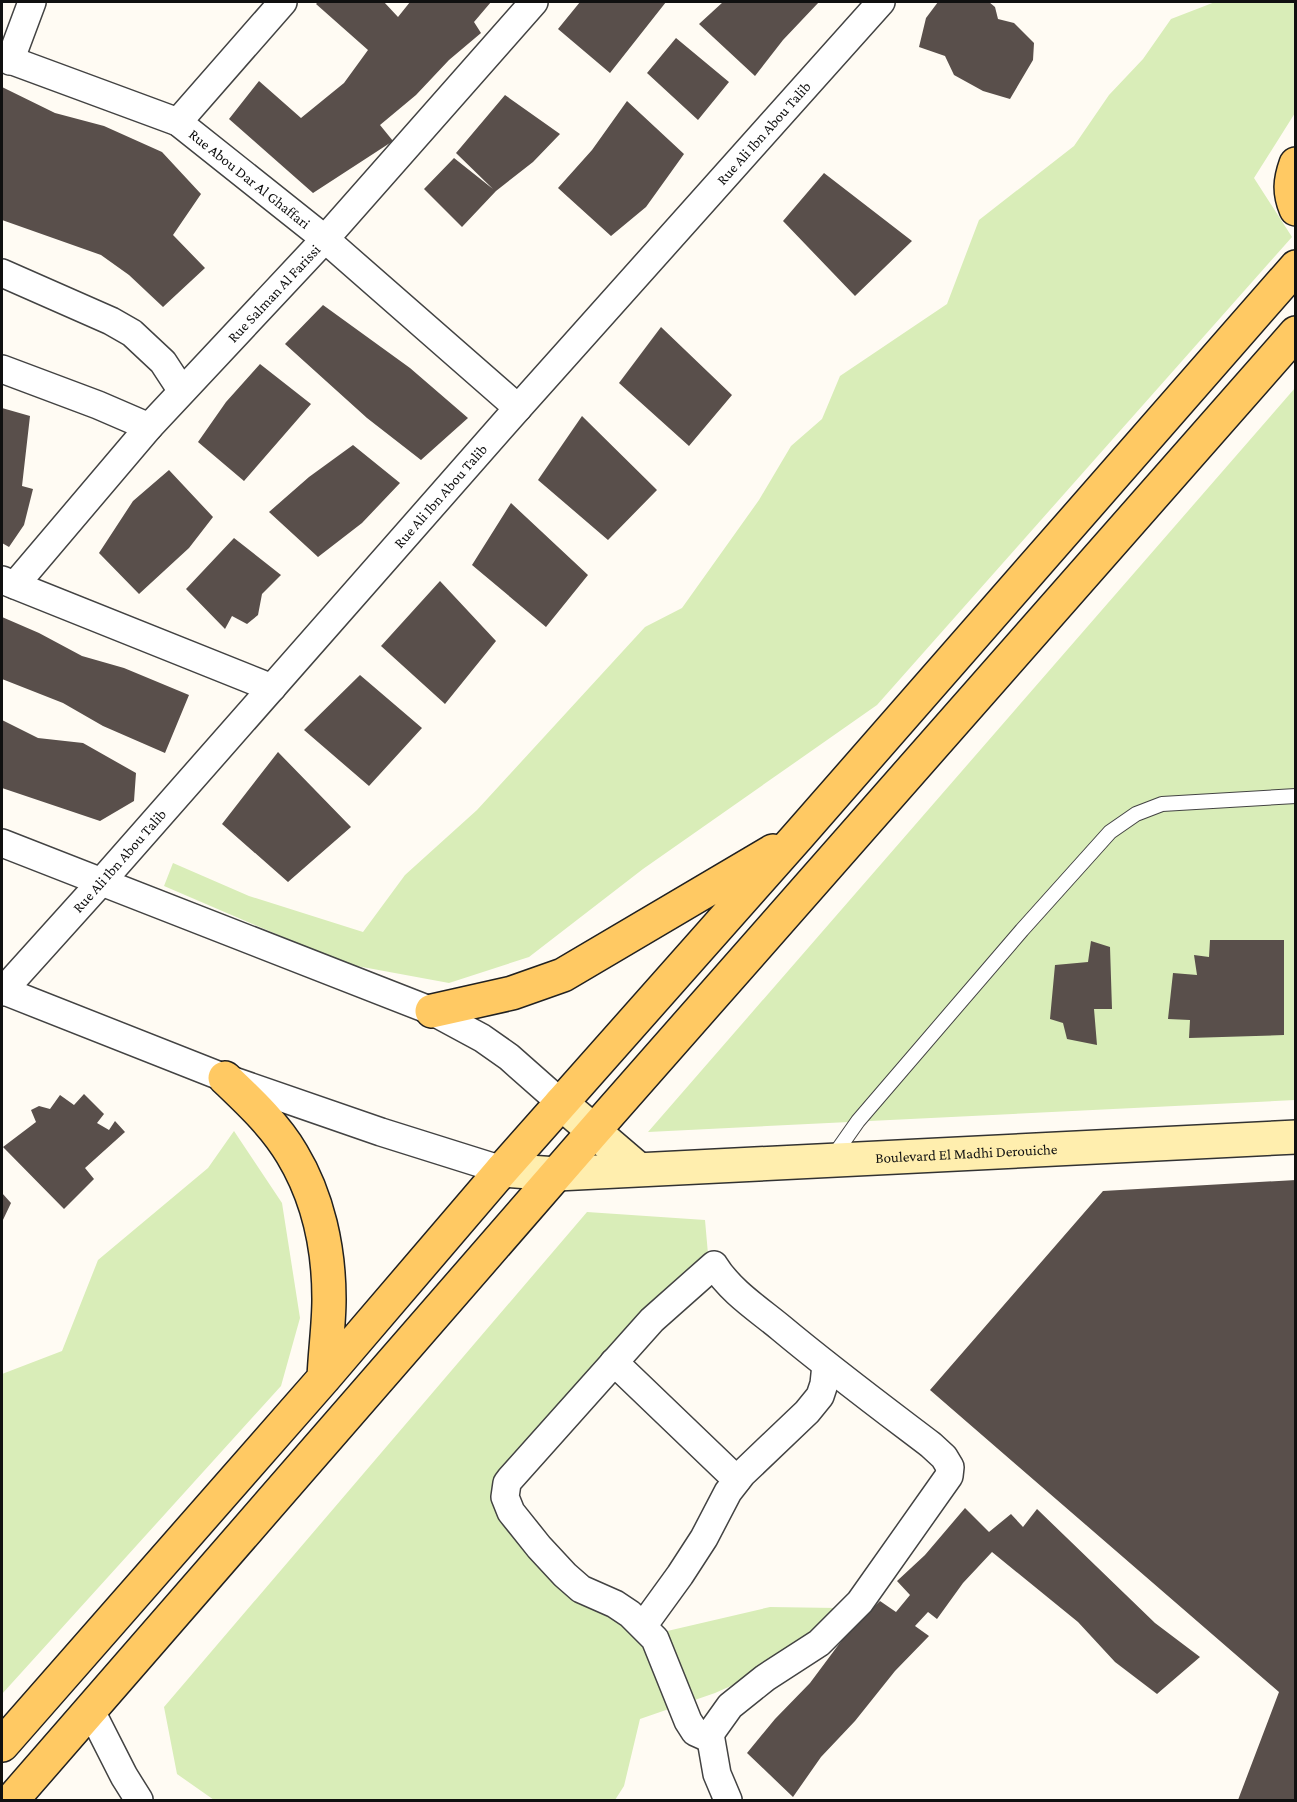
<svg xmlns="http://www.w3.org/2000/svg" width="1297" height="1802" font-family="'Crimson Pro',serif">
<rect width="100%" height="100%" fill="#fffbf3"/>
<!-- green -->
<path fill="#d9edb8" d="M1215,2H1295V113L1254,178L1292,237L877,705L643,869L529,957L449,983L346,964L164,886L173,863L249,896L363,932L405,875L477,810L645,627L682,608L759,500L791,446L822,419L840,376L947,304L979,220L1074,146L1109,95L1143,59L1171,19Z
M1295,388V1100L648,1132Z
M234,1131L282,1203L300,1318L281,1386L2,1694V1374L62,1351L98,1260L208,1168Z
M587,1212L705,1220L708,1254L520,1464L505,1511L567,1590L663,1632L770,1607L837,1608L801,1655L715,1693L640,1719L624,1786L615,1800H214L177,1774L164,1707Z"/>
<!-- building -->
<path fill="#594f4b" d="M318,2H384L398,17L410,2H491L474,22L481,33L449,60L416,95L380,125L393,141L313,193L229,119L259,81L301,118L344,83L368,50L316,4Z
M580,2H666L610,73L558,29Z
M723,2H819L783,40L755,76L699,24Z
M938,2H989L995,7L998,19L1014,23L1034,43L1033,60L1010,99L983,91L954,75L945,56L919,47L926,18Z
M676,38L729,82L698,120L647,73Z
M2,87L55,113L104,126L162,152L201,194L173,235L205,268L163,307L129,275L101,255L2,220Z
M505,95L560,134L533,162L496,191L462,227L424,189L454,158L493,189L456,153Z
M627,101L684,154L646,207L611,236L558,188L592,150Z
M824,173L912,241L855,296L783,221Z
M323,305L410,368L468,418L421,460L367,418L285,344Z
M661,327L732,395L689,446L619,383Z
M260,364L311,404L244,481L198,442L226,402Z
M2,408L30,416L22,486L33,489L24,525L9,547L2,543Z
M582,416L657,490L608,540L538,480Z
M353,445L400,483L362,523L318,557L269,512L309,477Z
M169,470L213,517L189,548L139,594L99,553L133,501Z
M511,503L588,575L546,627L472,565Z
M234,538L281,575L262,594L258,615L247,624L232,616L225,629L186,589Z
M440,581L496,641L445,704L381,646Z
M2,617L39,633L82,656L124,668L189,695L165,753L103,726L63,703L2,679Z
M360,675L422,728L369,786L304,730Z
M2,720L38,738L83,743L136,773L134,801L100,821L2,788Z
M278,752L351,827L288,882L222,824Z
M1210,940H1284V1035L1189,1038L1190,1020L1168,1019L1173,973L1197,975L1194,955L1209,957Z
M1091,941L1110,947L1112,1009H1094L1097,1045L1067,1039L1063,1023L1050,1019L1055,965L1088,962Z
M84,1094L104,1114L97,1123L109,1130L115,1121L125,1132L85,1168L94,1179L64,1209L3,1147L36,1122L31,1110L39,1106L50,1109L60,1095L74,1105Z
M1296,1180V1800H1238L1279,1692L930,1390L1103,1191Z
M2,1193L11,1203L2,1222Z
M965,1508L989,1532L1011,1514L1023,1527L1037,1509L1155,1623L1200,1657L1157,1694L1115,1662L1078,1622L992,1552L963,1583L937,1619L928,1612L915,1626L929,1636L895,1671L855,1721L821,1757L793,1797L747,1753L775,1719L810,1683L848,1632L880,1601L896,1612L910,1595L897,1581L925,1555Z"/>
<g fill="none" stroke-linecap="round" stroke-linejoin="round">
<!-- lane casing -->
<g stroke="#434343" stroke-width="16">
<path id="lane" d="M832,1158L858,1121L1022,930L1110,832L1136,814L1162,804L1296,796"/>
</g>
<!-- street casing -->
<g stroke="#434343" stroke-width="30">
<g id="street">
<path id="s1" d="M2,57L178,122L325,239L518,408"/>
<path d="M10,61L32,2"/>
<path d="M178,122L283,2"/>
<path d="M2,273L111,321L132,333L163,362L182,391"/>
<path d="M2,369L98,405L149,427"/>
<path d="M2,580L272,688"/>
<path id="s2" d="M15,585L149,427L325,239L534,2"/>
<path d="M2,843L432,1011L482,1038L509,1057L561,1103"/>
<path d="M2,990L225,1078L381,1132L502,1170"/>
<path id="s3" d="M2,992L102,881L518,408L881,2"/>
<path d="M714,1265C730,1291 758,1309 781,1328C830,1369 881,1407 931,1445L944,1457L950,1467L949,1476L860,1602L819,1643L765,1678L730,1706L710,1734L704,1736L695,1732L688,1721L655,1639L630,1614L615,1604L581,1589L565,1575L539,1547L511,1512L505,1497L507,1483L510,1479L652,1320Z"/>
<path d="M614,1362L737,1480"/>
<path d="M643,1626L680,1575L704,1538L728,1492L742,1474L807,1412L820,1396L824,1384L826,1365"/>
<path d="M91,1711L124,1776L139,1800"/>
<path d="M710,1734L717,1774L728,1800"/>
</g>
</g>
<!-- secondary casing -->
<g stroke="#323232" stroke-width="36">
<g id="secondary">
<path d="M561,1103L638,1169"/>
<path id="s4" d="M502,1170L557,1174L1296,1137"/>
</g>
</g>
<!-- primary casing -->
<g stroke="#212121" stroke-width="36">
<path id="primary" d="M1296,164C1290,181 1289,192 1296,209
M432,1011L512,993L563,975L773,851
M225,1078C249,1101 275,1125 292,1154C318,1197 329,1249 329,1299C329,1325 325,1352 324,1378
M2,1745L324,1378L502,1170L798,836L1296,267
M12,1800L593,1132L1296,333"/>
</g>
<!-- lane -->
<use href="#lane" stroke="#fff" stroke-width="14"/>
<!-- street -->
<use href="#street" stroke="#fff" stroke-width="27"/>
<!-- secondary -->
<use href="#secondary" stroke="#ffeeae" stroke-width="33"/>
<!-- primary -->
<use href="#primary" stroke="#ffc963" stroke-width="33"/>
</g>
<g text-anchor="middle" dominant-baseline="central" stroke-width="6" stroke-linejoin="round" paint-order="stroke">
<!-- street labels -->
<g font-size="15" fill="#101010" stroke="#fff">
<text stroke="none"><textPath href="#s3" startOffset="1148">Rue Ali Ibn Abou Talib</textPath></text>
<text stroke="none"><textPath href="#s1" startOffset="279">Rue Abou Dar Al Ghaffari</textPath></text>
<text stroke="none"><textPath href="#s2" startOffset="390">Rue Salman Al Farissi</textPath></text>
<text stroke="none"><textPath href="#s3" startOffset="662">Rue Ali Ibn Abou Talib</textPath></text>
<text stroke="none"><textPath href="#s3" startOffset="176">Rue Ali Ibn Abou Talib</textPath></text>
<text stroke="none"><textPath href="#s4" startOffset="465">Boulevard El Madhi Derouiche</textPath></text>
</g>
</g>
<!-- border -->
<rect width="1297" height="1802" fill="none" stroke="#101010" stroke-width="6"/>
</svg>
